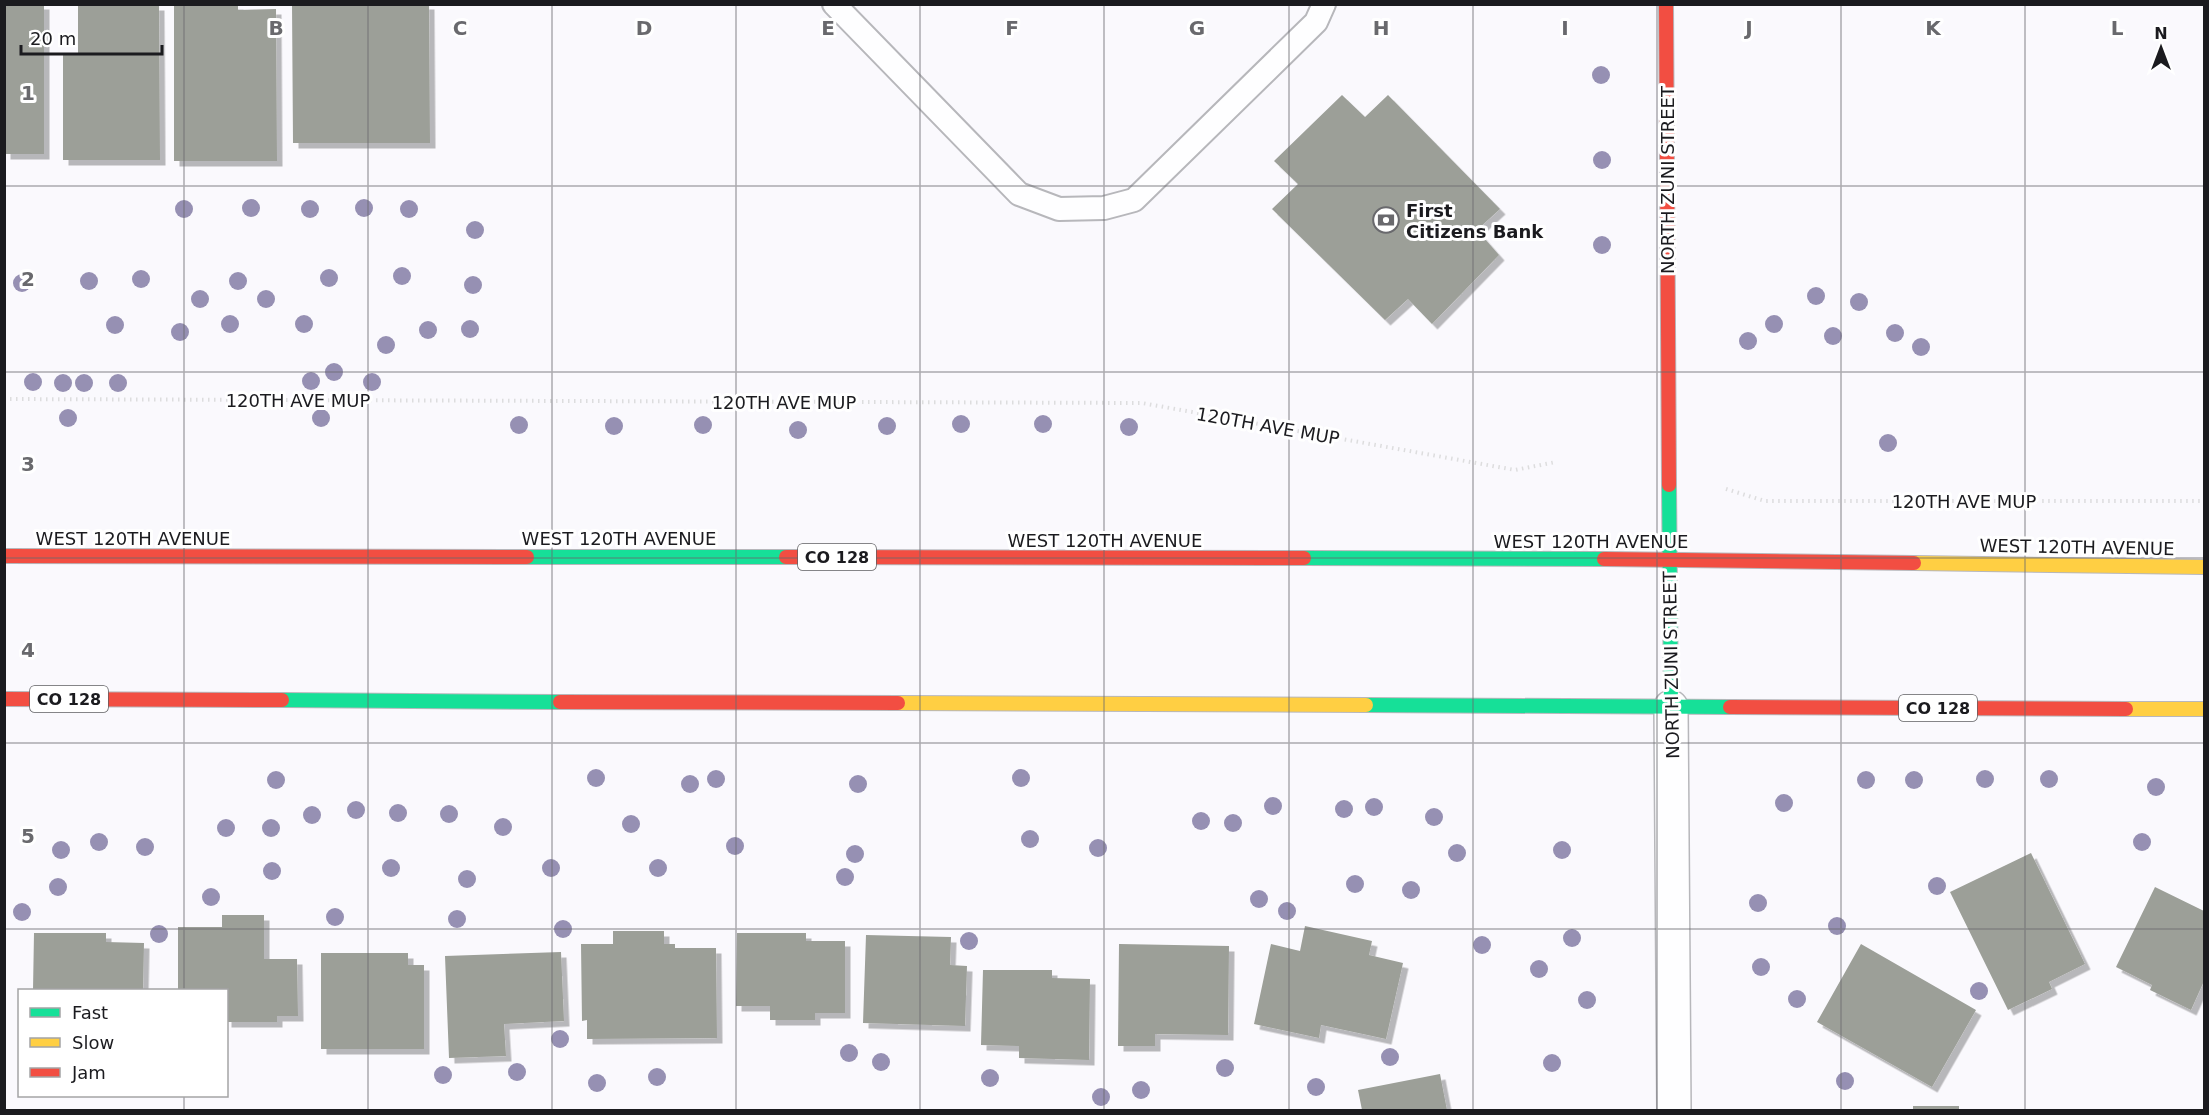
<svg xmlns="http://www.w3.org/2000/svg" width="2209" height="1115" font-family="'DejaVu Sans',sans-serif">
<defs>
<filter id="shadow"><feDropShadow dx="5.5" dy="5.5" stdDeviation="0" flood-color="#0004"/></filter>
</defs>
<rect width="100%" height="100%" fill="#faf9fd"/>
<!-- building -->
<path fill="#9c9f98" filter="url(#shadow)" d="M5,4H44V154H5Z
M174,4H238V10L276,9L277,161H174Z
M292,4H429L430,143H293Z
M78,5H159L160,160H63V53H78Z
M1342,95L1365,117L1388,95L1500,209L1477,230L1499,255L1432,324L1408,299L1385,320L1272,209L1298,184L1274,161Z
M2031,853L2085,964L2049,982L2052,989L2008,1010L1950,892Z
M2155,887L2204,911V981L2191,1010L2150,990L2152,985L2116,967Z
M222,915H264V959H297L298,1016H277V1022H226V990H178V927H222Z
M1305,926L1372,941L1369,955L1403,963L1386,1039L1321,1025L1319,1038L1254,1024L1271,944L1300,951Z
M613,931H664V944H675V948H716L717,1038L587,1039V1020L582,1021L581,944H613Z
M34,933H106V942L144,943L143,990H33Z
M737,933H806V941H845V1013H815V1020H770V1006H736Z
M866,935L951,937L950,965L967,966L965,1026L863,1023Z
M1119,944L1229,946L1228,1035L1155,1034V1046H1118Z
M1861,944L1976,1010L1932,1087L1817,1022Z
M561,952L564,1021L504,1024L506,1056L449,1058L445,956Z
M321,953H408V965H424V1049H321Z
M983,970H1052V978L1090,979L1089,1060L1019,1058V1046L981,1045Z
M1440,1074L1447,1110H1362L1358,1090Z
M1913,1106H1959V1110H1913Z"/>
<g fill="none" stroke-linecap="round" stroke-linejoin="round">
<!-- lane casing -->
<g stroke="#b7b7bb" stroke-width="26">
<path id="lane" d="M834,4L1019,194L1059,209L1104,208L1134,200L1316,22L1324,4"/>
</g>
<!-- street casing -->
<g stroke="#b7b7bb" stroke-width="36">
<path id="street" d="M1671,707L1674,1110"/>
</g>
<!-- fast casing -->
<g stroke="#b7b7bb" stroke-width="16">
<path id="fast" d="M1669,485L1671,707
M527,557H786
M1304,558L1604,559
M282,700L560,702
M1366,705L1730,707"/>
</g>
<!-- slow casing -->
<g stroke="#b7b7bb" stroke-width="16">
<path id="slow" d="M1914,563L2204,567
M898,703L1366,705
M2126,709H2204"/>
</g>
<!-- jam casing -->
<g stroke="#b7b7bb" stroke-width="16">
<path id="jam" d="M1666,4L1669,485
M4,556L527,557
M786,557L1304,558
M1604,559L1914,563
M4,699L282,700
M560,702L898,703
M1730,707L2126,709"/>
</g>
<!-- path -->
<path stroke="#ddddde" stroke-width="4" stroke-dasharray="1.5 4.5" stroke-linecap="butt" d="M4,399L1142,403L1515,470L1556,462
M1726,489L1765,501H2204"/>
<!-- lane -->
<use href="#lane" stroke="#fefeff" stroke-width="22"/>
<!-- street -->
<use href="#street" stroke="#fefeff" stroke-width="33"/>
<!-- fast -->
<use href="#fast" stroke="#16e098" stroke-width="14"/>
<!-- slow -->
<use href="#slow" stroke="#ffcf43" stroke-width="14"/>
<!-- jam -->
<use href="#jam" stroke="#f24e42" stroke-width="14"/>
</g>
<!-- trees -->
<g fill="#9690b3">
<circle cx="1601" cy="75" r="9"/>
<circle cx="1602" cy="160" r="9"/>
<circle cx="251" cy="208" r="9"/>
<circle cx="364" cy="208" r="9"/>
<circle cx="184" cy="209" r="9"/>
<circle cx="310" cy="209" r="9"/>
<circle cx="409" cy="209" r="9"/>
<circle cx="475" cy="230" r="9"/>
<circle cx="1602" cy="245" r="9"/>
<circle cx="402" cy="276" r="9"/>
<circle cx="329" cy="278" r="9"/>
<circle cx="141" cy="279" r="9"/>
<circle cx="89" cy="281" r="9"/>
<circle cx="238" cy="281" r="9"/>
<circle cx="22" cy="283" r="9"/>
<circle cx="473" cy="285" r="9"/>
<circle cx="1816" cy="296" r="9"/>
<circle cx="200" cy="299" r="9"/>
<circle cx="266" cy="299" r="9"/>
<circle cx="1859" cy="302" r="9"/>
<circle cx="230" cy="324" r="9"/>
<circle cx="304" cy="324" r="9"/>
<circle cx="1774" cy="324" r="9"/>
<circle cx="115" cy="325" r="9"/>
<circle cx="470" cy="329" r="9"/>
<circle cx="428" cy="330" r="9"/>
<circle cx="180" cy="332" r="9"/>
<circle cx="1895" cy="333" r="9"/>
<circle cx="1833" cy="336" r="9"/>
<circle cx="1748" cy="341" r="9"/>
<circle cx="386" cy="345" r="9"/>
<circle cx="1921" cy="347" r="9"/>
<circle cx="334" cy="372" r="9"/>
<circle cx="311" cy="381" r="9"/>
<circle cx="33" cy="382" r="9"/>
<circle cx="372" cy="382" r="9"/>
<circle cx="63" cy="383" r="9"/>
<circle cx="84" cy="383" r="9"/>
<circle cx="118" cy="383" r="9"/>
<circle cx="68" cy="418" r="9"/>
<circle cx="321" cy="418" r="9"/>
<circle cx="961" cy="424" r="9"/>
<circle cx="1043" cy="424" r="9"/>
<circle cx="519" cy="425" r="9"/>
<circle cx="703" cy="425" r="9"/>
<circle cx="614" cy="426" r="9"/>
<circle cx="887" cy="426" r="9"/>
<circle cx="1129" cy="427" r="9"/>
<circle cx="798" cy="430" r="9"/>
<circle cx="1888" cy="443" r="9"/>
<circle cx="596" cy="778" r="9"/>
<circle cx="1021" cy="778" r="9"/>
<circle cx="716" cy="779" r="9"/>
<circle cx="1985" cy="779" r="9"/>
<circle cx="2049" cy="779" r="9"/>
<circle cx="276" cy="780" r="9"/>
<circle cx="1866" cy="780" r="9"/>
<circle cx="1914" cy="780" r="9"/>
<circle cx="690" cy="784" r="9"/>
<circle cx="858" cy="784" r="9"/>
<circle cx="2156" cy="787" r="9"/>
<circle cx="1784" cy="803" r="9"/>
<circle cx="1273" cy="806" r="9"/>
<circle cx="1374" cy="807" r="9"/>
<circle cx="1344" cy="809" r="9"/>
<circle cx="356" cy="810" r="9"/>
<circle cx="398" cy="813" r="9"/>
<circle cx="449" cy="814" r="9"/>
<circle cx="312" cy="815" r="9"/>
<circle cx="1434" cy="817" r="9"/>
<circle cx="1201" cy="821" r="9"/>
<circle cx="1233" cy="823" r="9"/>
<circle cx="631" cy="824" r="9"/>
<circle cx="503" cy="827" r="9"/>
<circle cx="226" cy="828" r="9"/>
<circle cx="271" cy="828" r="9"/>
<circle cx="1030" cy="839" r="9"/>
<circle cx="99" cy="842" r="9"/>
<circle cx="2142" cy="842" r="9"/>
<circle cx="735" cy="846" r="9"/>
<circle cx="145" cy="847" r="9"/>
<circle cx="1098" cy="848" r="9"/>
<circle cx="61" cy="850" r="9"/>
<circle cx="1562" cy="850" r="9"/>
<circle cx="1457" cy="853" r="9"/>
<circle cx="855" cy="854" r="9"/>
<circle cx="391" cy="868" r="9"/>
<circle cx="551" cy="868" r="9"/>
<circle cx="658" cy="868" r="9"/>
<circle cx="272" cy="871" r="9"/>
<circle cx="845" cy="877" r="9"/>
<circle cx="467" cy="879" r="9"/>
<circle cx="1355" cy="884" r="9"/>
<circle cx="1937" cy="886" r="9"/>
<circle cx="58" cy="887" r="9"/>
<circle cx="1411" cy="890" r="9"/>
<circle cx="211" cy="897" r="9"/>
<circle cx="1259" cy="899" r="9"/>
<circle cx="1758" cy="903" r="9"/>
<circle cx="1287" cy="911" r="9"/>
<circle cx="22" cy="912" r="9"/>
<circle cx="335" cy="917" r="9"/>
<circle cx="457" cy="919" r="9"/>
<circle cx="1837" cy="926" r="9"/>
<circle cx="563" cy="929" r="9"/>
<circle cx="159" cy="934" r="9"/>
<circle cx="1572" cy="938" r="9"/>
<circle cx="969" cy="941" r="9"/>
<circle cx="1482" cy="945" r="9"/>
<circle cx="1761" cy="967" r="9"/>
<circle cx="1539" cy="969" r="9"/>
<circle cx="1979" cy="991" r="9"/>
<circle cx="1797" cy="999" r="9"/>
<circle cx="1587" cy="1000" r="9"/>
<circle cx="560" cy="1039" r="9"/>
<circle cx="849" cy="1053" r="9"/>
<circle cx="1390" cy="1057" r="9"/>
<circle cx="881" cy="1062" r="9"/>
<circle cx="1552" cy="1063" r="9"/>
<circle cx="1225" cy="1068" r="9"/>
<circle cx="517" cy="1072" r="9"/>
<circle cx="443" cy="1075" r="9"/>
<circle cx="657" cy="1077" r="9"/>
<circle cx="990" cy="1078" r="9"/>
<circle cx="1845" cy="1081" r="9"/>
<circle cx="597" cy="1083" r="9"/>
<circle cx="1316" cy="1087" r="9"/>
<circle cx="1141" cy="1090" r="9"/>
<circle cx="1101" cy="1097" r="9"/>
</g>
<!-- grid -->
<path fill="none" stroke="#69696d" stroke-width="1.5" stroke-opacity="0.55" d="M184,4V990M368,4V1110M552,4V1110M736,4V1110M920,4V1110M1104,4V1110M1289,4V1110M1473,4V1110M1657,4V1110M1841,4V1110M2025,4V1110M4,186H2204M4,372H2204M4,558H2204M4,743H2204M4,929H2204M184,1096V1110"/>
<!-- icons -->
<defs>
<g id="bank-ring" transform="scale(1.35)"><circle r="9.5" fill="#fff" stroke="#69696d" stroke-width="1.5"/><path d="M-6-4H6V4H-6ZM0-2.3a2.3 2.3 0 1 0 0 4.6a2.3 2.3 0 1 0 0-4.6Z" fill="#69696d"/></g>
</defs>
<g fill-rule="evenodd">
<use href="#bank-ring" x="1386" y="220"/>
</g>
<g text-anchor="middle" dominant-baseline="central" stroke-width="6" stroke-linejoin="round" paint-order="stroke">
<!-- shield labels -->
<g fill="#fff" stroke="#5f5f62" stroke-width="1.5">
<rect x="798" y="544" width="78" height="26" rx="4.5"/>
<rect x="30" y="686" width="78" height="26" rx="4.5"/>
<rect x="1899" y="695" width="78" height="26" rx="4.5"/>
</g>
<g font-size="16" font-weight="bold" fill="#1b1b1f">
<text x="837" y="557">CO 128</text>
<text x="69" y="699">CO 128</text>
<text x="1938" y="708">CO 128</text>
</g>
<!-- street labels -->
<g font-size="18" fill="#1b1b1f" stroke="#fff">
<text transform="translate(1667 180) rotate(-90)">NORTH ZUNI STREET</text>
<text x="298" y="400">120TH AVE MUP</text>
<text x="784" y="402">120TH AVE MUP</text>
<text transform="translate(1268 426) rotate(10)">120TH AVE MUP</text>
<text x="1964" y="501">120TH AVE MUP</text>
<text x="133" y="538">WEST 120TH AVENUE</text>
<text x="619" y="538">WEST 120TH AVENUE</text>
<text x="1105" y="540">WEST 120TH AVENUE</text>
<text x="1591" y="541">WEST 120TH AVENUE</text>
<text transform="translate(2077 547) rotate(1)">WEST 120TH AVENUE</text>
<text transform="translate(1671 665) rotate(-91)">NORTH ZUNI STREET</text>
</g>
<!-- poi labels -->
<g font-size="18" font-weight="bold" fill="#1b1b1f" stroke="#fff" text-anchor="start">
<text x="1406" y="210">First<tspan x="1406" dy="21">Citizens Bank</tspan></text>
</g>
</g>
<g font-size="20" text-anchor="middle" font-weight="bold" fill="#69696d" stroke="#fff" stroke-width="6" stroke-linejoin="round" paint-order="stroke">
<text x="276" y="35">B</text>
<text x="460" y="35">C</text>
<text x="644" y="35">D</text>
<text x="828" y="35">E</text>
<text x="1012" y="35">F</text>
<text x="1197" y="35">G</text>
<text x="1381" y="35">H</text>
<text x="1565" y="35">I</text>
<text x="1749" y="35">J</text>
<text x="1933" y="35">K</text>
<text x="2117" y="35">L</text>
<text x="28" y="100">1</text>
<text x="28" y="286">2</text>
<text x="28" y="471">3</text>
<text x="28" y="657">4</text>
<text x="28" y="843">5</text>
</g>
<!-- border -->
<rect width="2209" height="1115" fill="none" stroke="#1b1b1f" stroke-width="12"/>
<!-- legend -->
<rect x="18" y="989" width="210" height="108" fill="#ffffff" stroke="#a4a4a5" stroke-width="1.5"/>
<rect x="30" y="1008" width="30" height="9" fill="#16e098" stroke="#a4a4a5" stroke-width="1.5"/>
<text x="72" y="1019" font-size="18" fill="#1b1b1f">Fast</text>
<rect x="30" y="1038" width="30" height="9" fill="#ffcf43" stroke="#a4a4a5" stroke-width="1.5"/>
<text x="72" y="1049" font-size="18" fill="#1b1b1f">Slow</text>
<rect x="30" y="1068" width="30" height="9" fill="#f24e42" stroke="#a4a4a5" stroke-width="1.5"/>
<text x="72" y="1079" font-size="18" fill="#1b1b1f">Jam</text>
<!-- north arrow -->
<g transform="translate(2161 48)" stroke="#ffffff" stroke-width="4.5" paint-order="stroke">
<path d="M0-4.5L10 22L0 15L-10 22Z" fill="#1b1b1f"/>
<text y="-9" font-size="16" font-weight="bold" text-anchor="middle" fill="#1b1b1f">N</text>
</g>
<!-- scale -->
<path d="M21 45v9h141v-9" fill="none" stroke="#1b1b1f" stroke-width="3"/>
<text x="30" y="45" font-size="18" fill="#1b1b1f" stroke="#ffffff" stroke-width="4.5" paint-order="stroke">20 m</text>
</svg>
